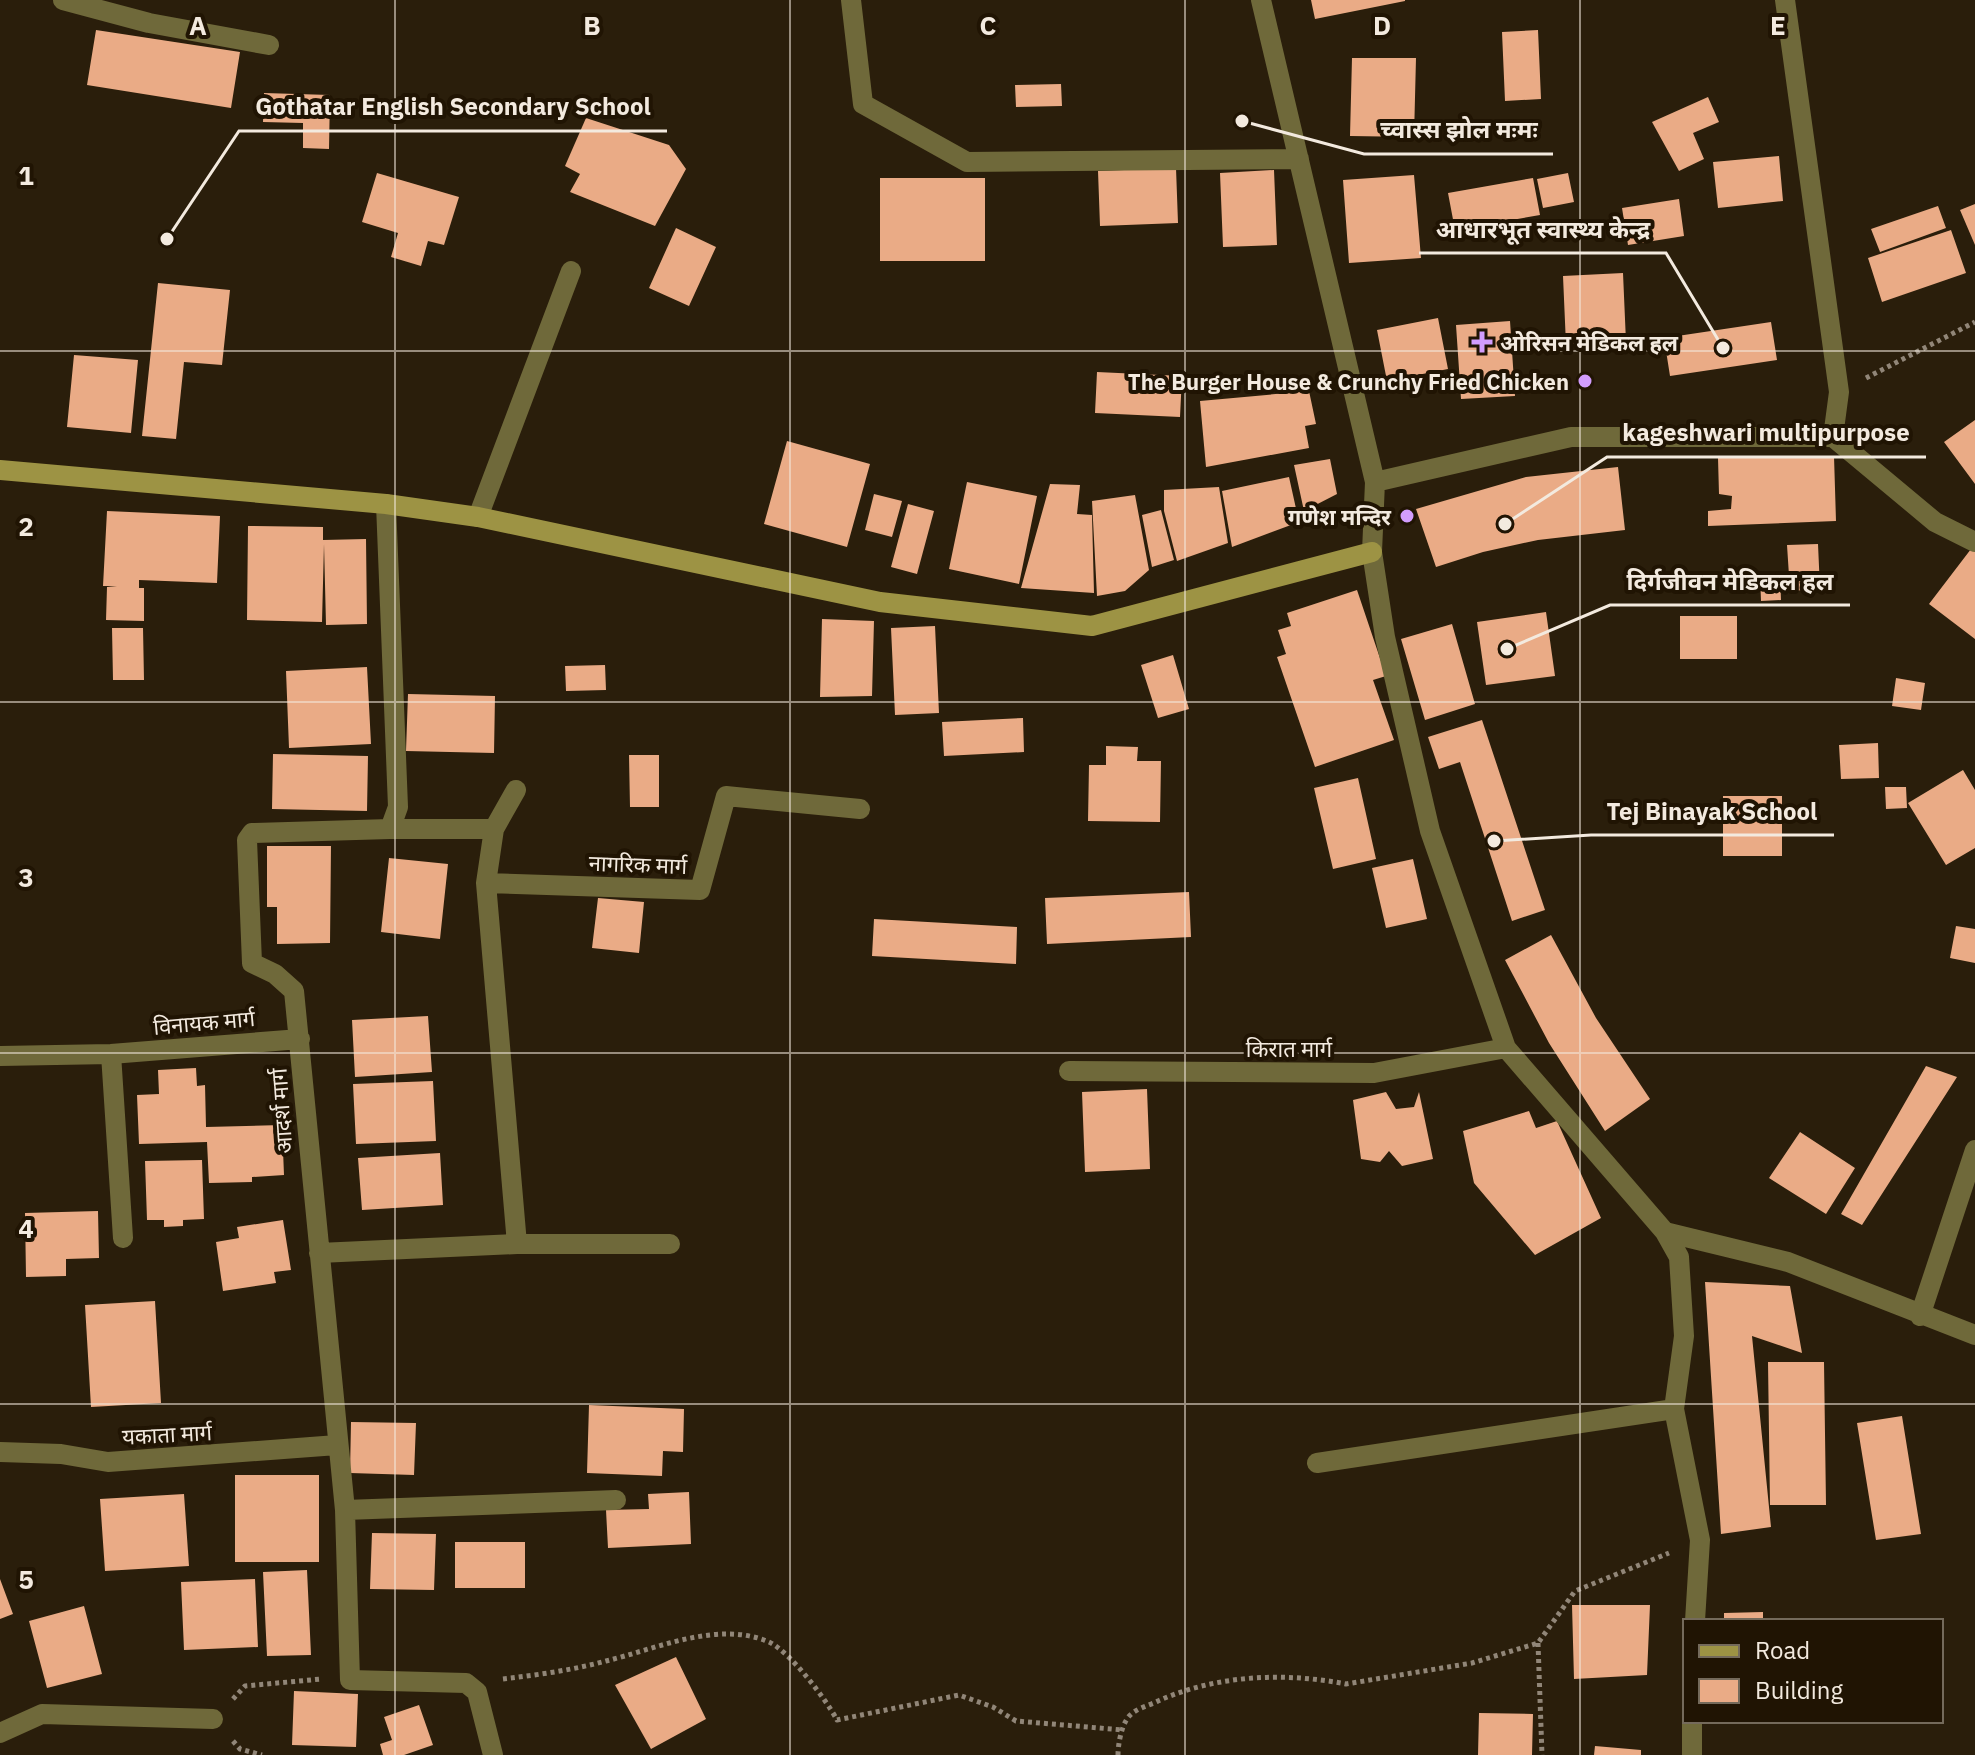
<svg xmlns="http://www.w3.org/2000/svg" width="1975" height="1755" font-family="'IBM Plex Sans','Noto Sans Devanagari',sans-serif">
<rect width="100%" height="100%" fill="#2a1e0b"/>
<!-- building -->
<path fill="#eaab86" d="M1311,0H1405V1L1315,19Z
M96,30L240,52L231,108L87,85Z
M1538,30L1541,99L1505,101L1502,32Z
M1352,58H1416L1414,137L1350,136Z
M1061,84L1062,106L1016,107L1015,85Z
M264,93L330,95L329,149L303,148V123L263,122Z
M1708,97L1719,122L1693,133L1704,159L1679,171L1652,122Z
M586,118L669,145L686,169L655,226L570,192L580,174L565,166Z
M1779,156L1783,201L1718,208L1713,162Z
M1176,168L1178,223L1100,226L1098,171Z
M1274,170L1277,245L1223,247L1220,173Z
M377,173L459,197L444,245L428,241L421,266L391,257L398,233L362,222Z
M1568,173L1574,202L1543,208L1537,179Z
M1414,175L1421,258L1349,263L1343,180Z
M880,178H985V261H880Z
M1533,178L1540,215L1455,230L1448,193Z
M1679,199L1684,236L1628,245L1622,208Z
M1975,204V245L1960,210Z
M1938,206L1946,228L1880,252L1871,229Z
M676,228L716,247L689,306L649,288Z
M1951,230L1966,273L1882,302L1868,258Z
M1623,273L1626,342L1566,345L1563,276Z
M158,283L230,290L222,365L184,362L176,439L142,436Z
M1438,318L1448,369L1387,381L1377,330Z
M1510,321L1515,396L1461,399L1456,325Z
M1771,322L1777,360L1670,376L1664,338Z
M74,355L138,360L131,433L67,427Z
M1097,372L1182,376L1180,417L1095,413Z
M1309,391L1316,424L1305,426L1309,448L1206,467L1200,401Z
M1975,420V484L1944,442Z
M787,441L870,464L847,547L764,524Z
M1834,456L1836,521L1708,526V511L1731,509L1732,496L1719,494L1718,458Z
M1330,459L1337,494L1304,511L1294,465Z
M1618,467L1625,530L1538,540L1483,552L1436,567L1416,509L1526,477Z
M1289,477L1299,522L1232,547L1222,491Z
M967,482L1037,496L1019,584L949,569Z
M1050,484L1080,485L1077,514L1092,515L1094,593L1021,588Z
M1219,487L1228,543L1177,561L1164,511V490Z
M874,494L902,501L892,537L865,530Z
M1135,495L1149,570L1125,591L1097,596L1092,501Z
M908,504L934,511L917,574L891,567Z
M1161,510L1174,560L1152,567L1142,515Z
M107,511L220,516L217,583L139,580V588H144V621L106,620L107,587L117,586H103Z
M248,526L323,527V540L366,539L367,624L326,625L324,544L322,622L247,620Z
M1818,544L1820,589L1790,591L1787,545Z
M1971,549L1975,552V639L1929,604Z
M1760,574H1780L1781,600L1761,601Z
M1357,590L1386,676L1373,680L1394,740L1315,767L1277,657L1286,654L1278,630L1291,626L1287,613Z
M1546,612L1555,676L1486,685L1477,622Z
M1680,616H1737V659H1680Z
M822,619L874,621L872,696L820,697Z
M1452,624L1475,704L1425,720L1401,639Z
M935,626L939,713L895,715L891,628Z
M112,628H143L144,680H113Z
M1173,655L1189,709L1158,718L1141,665Z
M605,665L606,690L566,691L565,666Z
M367,667L371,744L289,748L286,671Z
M1896,678L1925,683L1921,710L1892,706Z
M408,694L495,696L494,753L406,751Z
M1023,718L1024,752L944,756L942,722Z
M1482,720L1545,910L1512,921L1460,762L1439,769L1428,737Z
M1878,743L1879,778L1841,779L1839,745Z
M1106,746L1138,747L1137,761H1161L1160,822L1088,821L1089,765H1106Z
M273,754L368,756L367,811L272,809Z
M629,755H659V807H630Z
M1963,770L1975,790V848L1946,865L1908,803Z
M1358,778L1376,859L1333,869L1314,788Z
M1885,787H1906L1907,808L1886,809Z
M1723,796H1782V856H1723Z
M267,846H331L330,943L277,944V907H267Z
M389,858L448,864L440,939L381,932Z
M1413,859L1427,919L1386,928L1372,868Z
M1189,892L1191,937L1047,944L1045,898Z
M598,898L644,902L639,953L592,948Z
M874,919L1017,927L1016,964L872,956Z
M1956,926L1975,929V963L1950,958Z
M1551,935L1596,1018L1650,1099L1605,1131L1549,1043L1505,960Z
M428,1016L432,1072L355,1077L352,1020Z
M1926,1066L1957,1077L1862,1225L1841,1214Z
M196,1068L197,1086L205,1085L206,1127L282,1125L284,1175L252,1177V1182L209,1183L207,1142L139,1144L137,1095L159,1094L158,1070Z
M433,1081L436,1141L356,1144L353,1084Z
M1147,1089L1150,1169L1085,1172L1082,1092Z
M1386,1092L1396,1109L1414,1107L1419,1092L1433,1159L1402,1166L1389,1151L1380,1162L1361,1159L1353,1100Z
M1529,1111L1536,1128L1557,1121L1601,1218L1535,1255L1474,1183L1463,1131Z
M1800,1132L1855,1168L1826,1214L1769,1178Z
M440,1153L443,1205L362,1210L358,1158Z
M202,1160L204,1219L183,1220V1226L164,1227V1220H147L145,1161Z
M98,1211L99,1258L66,1259V1276L26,1277L25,1213Z
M283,1220L291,1270L274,1272L276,1283L223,1291L216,1242L239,1238L237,1227Z
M1705,1282L1790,1286L1802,1353L1752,1336L1771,1527L1721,1534Z
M155,1301L161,1403L91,1407L85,1305Z
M1768,1362H1824L1826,1505H1770Z
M589,1405L684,1409L683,1452L663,1451L662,1476L587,1473Z
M1902,1416L1921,1534L1876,1540L1857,1423Z
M351,1422L416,1423L414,1475L350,1473Z
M235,1475H319V1562H235Z
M689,1492L691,1544L608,1548L606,1510L649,1509L648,1494Z
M184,1494L189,1566L105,1571L100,1499Z
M372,1533L436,1534L434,1590L370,1589Z
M455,1542H525V1588H455Z
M307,1570L311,1655L267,1656L263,1572Z
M0,1579L13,1614L0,1619Z
M255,1579L258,1647L184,1650L181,1582Z
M1572,1605H1650L1647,1675L1574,1679Z
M84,1606L102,1674L47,1688L29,1621Z
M1763,1612V1621H1724V1613Z
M676,1657L706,1719L651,1749L615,1685Z
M294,1691L358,1694L356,1747L292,1745Z
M419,1705L433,1745L404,1755H383L380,1744L392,1740L384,1717Z
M1479,1713L1533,1714L1532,1755H1478Z
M1595,1746L1641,1750V1755H1594Z"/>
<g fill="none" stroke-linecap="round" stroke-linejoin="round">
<!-- path -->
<path stroke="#918678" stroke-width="5" stroke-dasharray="4 4" stroke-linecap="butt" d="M1866,378L1975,322
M1538,1643L1542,1755
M503,1679C537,1675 573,1670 606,1661C656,1649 718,1620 769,1642C790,1652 826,1699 837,1720L959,1695L993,1707L1016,1721L1123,1730
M233,1699L245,1686L321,1679
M233,1741L240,1749L262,1755
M1118,1755C1118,1745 1121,1728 1127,1719C1133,1709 1148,1706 1158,1701C1216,1675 1284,1672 1346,1684L1472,1663L1538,1643L1575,1591L1669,1553"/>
<!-- street -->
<path stroke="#6f693a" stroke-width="20" d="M63,0L149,23L269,45
M851,0L863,104L967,162L1299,159
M1261,0L1375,482L1372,552L1385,637L1430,831L1506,1048L1665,1232L1788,1262L1975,1335
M1785,0L1839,392L1833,437
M1375,482L1571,437H1833L1935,522L1975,542
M386,504L398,807L390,829L252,833L247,840L252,963L275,974L294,991L345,1510L350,1680L466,1683L477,1692L493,1755
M478,517L571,271
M390,829H494L486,883L517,1244
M494,829L516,790
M486,883L700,890L726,796L860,809
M111,1054L123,1238
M0,1056L111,1054L300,1039
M1069,1071L1374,1073L1506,1048
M1665,1232L1679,1257L1684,1336L1674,1409L1700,1540L1695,1621
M319,1253L517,1244H670
M1920,1316L1975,1150
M0,1452L61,1454L108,1462L337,1445
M1317,1463L1674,1409
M345,1510L616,1500
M0,1733L42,1714L213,1719
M1692,1755V1721"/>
<!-- secondary -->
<path stroke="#9d9344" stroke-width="20" d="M0,470L386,504L478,517L880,602L1092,626L1372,552"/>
</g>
<!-- grid -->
<path fill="none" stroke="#f3eadf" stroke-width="2" stroke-opacity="0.55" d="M395,0V1755M790,0V1755M1185,0V1755M1580,0V1755M0,351H1975M0,702H1975M0,1053H1975M0,1404H1975"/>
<!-- markers -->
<g fill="#d29dfd" stroke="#201403" stroke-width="3">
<path d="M1478 330h8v8h8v8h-8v8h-8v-8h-8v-8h8z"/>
<circle cx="1585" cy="381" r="8"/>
<circle cx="1407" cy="516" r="8"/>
</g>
<g text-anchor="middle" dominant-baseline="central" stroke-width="8" stroke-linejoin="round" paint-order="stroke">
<!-- poi labels -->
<g font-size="22" font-weight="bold" fill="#f3eadf" stroke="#201403" text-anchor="end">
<text x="1500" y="342" text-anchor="start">ओरिसन मेडिकल हल</text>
<text x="1569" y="381">The Burger House &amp; Crunchy Fried Chicken</text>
<text x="1391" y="516">गणेश मन्दिर</text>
</g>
<!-- street labels -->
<g font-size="22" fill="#f3eadf" stroke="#201403">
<text transform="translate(638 864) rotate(2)">नागरिक मार्ग</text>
<text transform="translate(204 1022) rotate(-5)">विनायक मार्ग</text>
<text x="1289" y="1048">किरात मार्ग</text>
<text transform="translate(281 1111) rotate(-94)">आदर्श मार्ग</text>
<text transform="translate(167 1434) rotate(-3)">यकाता मार्ग</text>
</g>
</g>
<g font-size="26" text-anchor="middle" font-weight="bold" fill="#f3eadf" stroke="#201403" stroke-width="8" stroke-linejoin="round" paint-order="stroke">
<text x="198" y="35">A</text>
<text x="592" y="35">B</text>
<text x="988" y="35">C</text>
<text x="1382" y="35">D</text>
<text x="1778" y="35">E</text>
<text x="26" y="185">1</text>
<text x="26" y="536">2</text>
<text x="26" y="887">3</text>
<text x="26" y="1238">4</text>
<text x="26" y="1589">5</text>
</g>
<!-- callouts -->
<path fill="none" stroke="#f3eadf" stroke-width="3" d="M167 239L239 131H667M1242 121L1364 154H1553M1723 348L1666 253H1419M1505 524L1607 457H1926M1507 649L1610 605H1850M1494 841L1591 835H1834"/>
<g fill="#f3eadf" stroke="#201403" stroke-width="3">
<circle cx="167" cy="239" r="8"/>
<circle cx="1242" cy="121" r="8"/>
<circle cx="1723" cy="348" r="8"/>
<circle cx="1505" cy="524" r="8"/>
<circle cx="1507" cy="649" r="8"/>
<circle cx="1494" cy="841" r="8"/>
</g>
<g font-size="24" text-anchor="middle" font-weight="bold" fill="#f3eadf" stroke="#201403" stroke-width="8" stroke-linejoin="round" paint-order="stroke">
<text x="453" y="115">Gothatar English Secondary School</text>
<text x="1459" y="138">च्वास्स झोल मःमः</text>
<text x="1543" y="238">आधारभूत स्वास्थ्य केन्द्र</text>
<text x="1766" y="441">kageshwari multipurpose</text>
<text x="1730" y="590">दिर्गजीवन मेडिकल हल</text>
<text x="1712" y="820">Tej Binayak School</text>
</g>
<!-- legend -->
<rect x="1683" y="1619" width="260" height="104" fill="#201403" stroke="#746a5b" stroke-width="2"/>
<rect x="1699" y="1645" width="40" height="12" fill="#9d9344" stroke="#746a5b" stroke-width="2"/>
<text x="1755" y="1659" font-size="24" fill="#f3eadf">Road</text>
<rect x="1699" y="1679" width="40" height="24" fill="#eaab86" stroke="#746a5b" stroke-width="2"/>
<text x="1755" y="1699" font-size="24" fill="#f3eadf">Building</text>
</svg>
